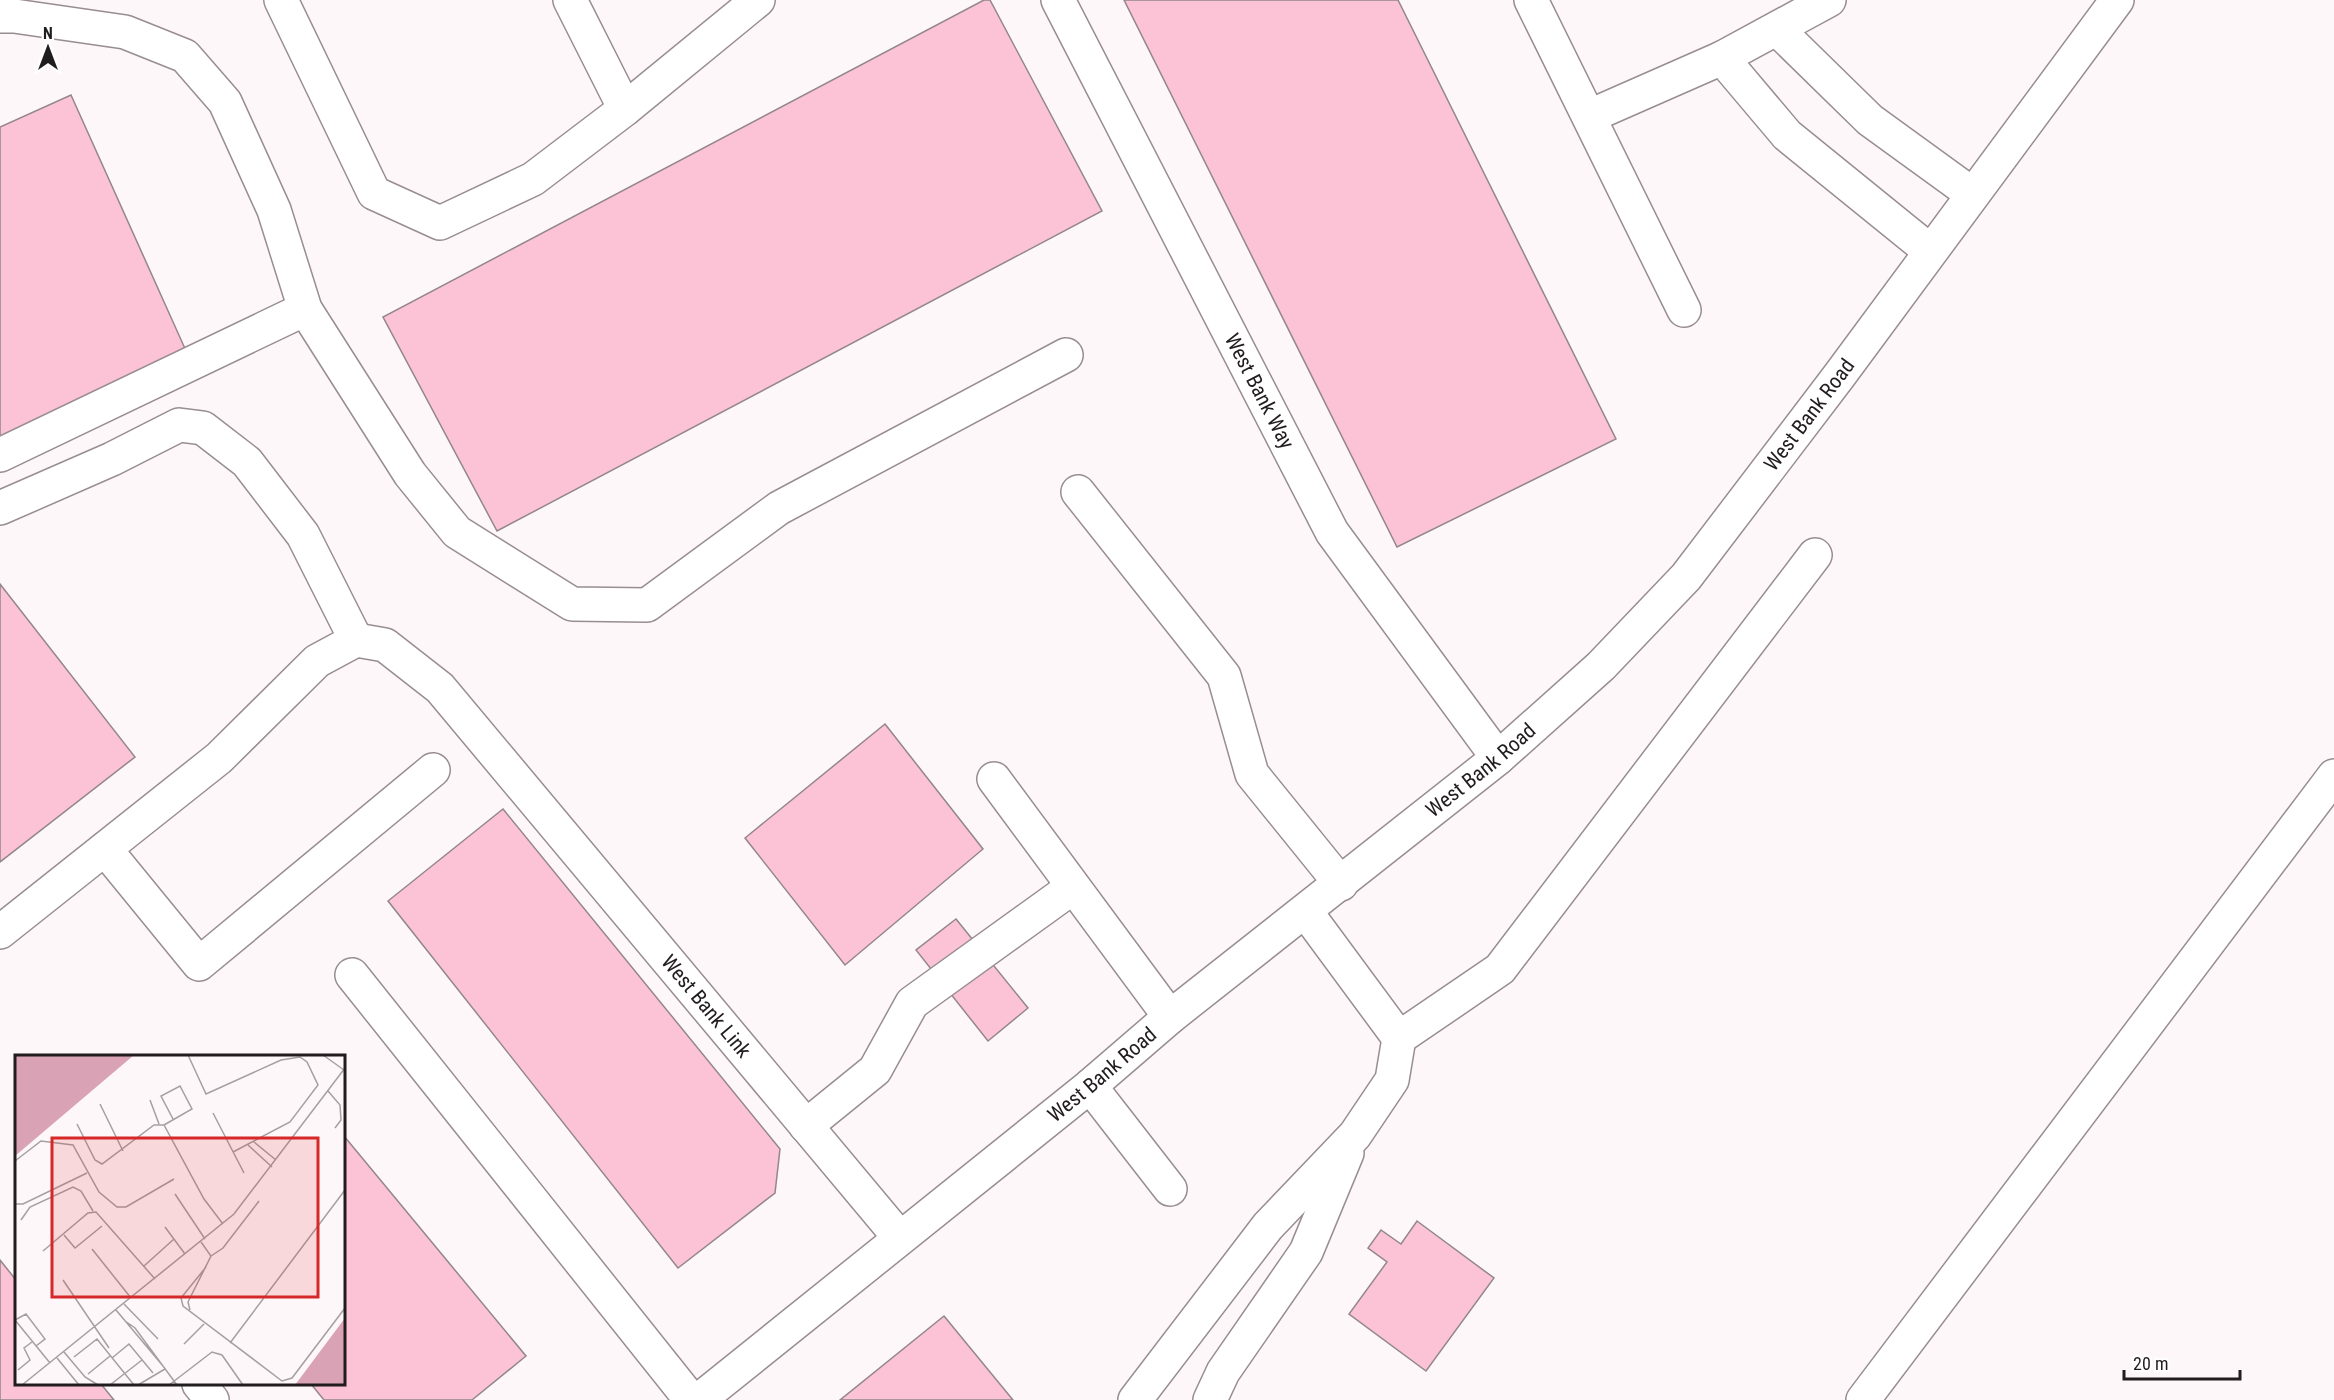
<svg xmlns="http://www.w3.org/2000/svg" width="2334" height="1400" font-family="'Roboto Condensed',sans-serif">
<rect width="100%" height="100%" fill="#fef7f9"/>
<!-- building -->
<path fill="#fcc2d6" stroke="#92878a" stroke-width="1.5" d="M984,0H990L1102,211L497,531L383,317Z
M1124,0H1398L1616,439L1397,547Z
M71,95L187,353L0,437V127Z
M0,584L135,757L0,862Z
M885,724L983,849L845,965L745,838Z
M503,809L780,1149L775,1193L678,1268L388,901Z
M956,919L1028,1008L988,1041L916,950Z
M344,1136L526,1356L472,1400H324L311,1384H344Z
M1417,1221L1494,1278L1426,1371L1349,1314L1387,1262L1368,1248L1381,1230L1401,1244Z
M0,1260L16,1280V1384H101L114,1400H0Z
M944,1316L1013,1400H840Z"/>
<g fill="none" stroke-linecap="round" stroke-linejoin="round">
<!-- minor casing -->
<g stroke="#988d91" stroke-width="36">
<g id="minor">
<path d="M281,0L374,193L440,223L533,179L625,109L758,0"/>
<path d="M570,0L625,109"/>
<path id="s1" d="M1058,0L1332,532L1498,758"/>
<path d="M1531,0L1684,310"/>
<path d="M0,16H14L125,32L185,56L225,102L274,210L305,309L410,474L457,532L572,604L647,605L779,508L1066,355"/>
<path d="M1777,29L1870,120L1972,194"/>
<path d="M1722,58L1787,135L1930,251"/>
<path d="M1590,116L1722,58L1829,0"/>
<path d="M0,455L305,309"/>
<path d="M1078,492L1224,676L1252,774L1341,884"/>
<path d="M0,508L112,459L179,425L203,428L247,462L303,535L356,640"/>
<path d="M994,779L1170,1017"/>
<path d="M105,849L199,964L433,770"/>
<path id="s2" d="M0,932L219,758L317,661L356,640L385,645L440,688L900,1238"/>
<path d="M352,975L691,1400"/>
<path d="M1399,1038L1500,969L1815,555"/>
<path d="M1090,1086L1170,1189"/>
<path d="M806,1126L875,1070L912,1003L1073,887"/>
<path d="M199,1384L212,1400"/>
<path id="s3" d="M699,1400L1090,1086L1170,1017L1498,758L1601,666L1686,577L1839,376L2117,0"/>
<path d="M1135,1400L1268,1226L1355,1135L1392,1080L1399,1038L1306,912"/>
<path d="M1210,1400L1223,1372L1306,1252L1347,1153"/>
<path d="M1863,1400L2334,776"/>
</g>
</g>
<!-- minor -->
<use href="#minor" stroke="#fff" stroke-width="33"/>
</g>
<g text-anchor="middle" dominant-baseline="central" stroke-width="6" stroke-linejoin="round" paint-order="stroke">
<!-- street labels -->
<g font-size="21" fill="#211c1e" stroke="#fff">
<text stroke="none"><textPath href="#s1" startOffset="440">West Bank Way</textPath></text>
<text stroke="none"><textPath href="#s3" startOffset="1490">West Bank Road</textPath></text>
<text stroke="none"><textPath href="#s3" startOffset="1004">West Bank Road</textPath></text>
<text stroke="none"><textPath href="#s2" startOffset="976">West Bank Link</textPath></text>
<text stroke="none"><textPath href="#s3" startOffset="518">West Bank Road</textPath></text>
</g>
</g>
<!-- overview -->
<g transform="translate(15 1055)">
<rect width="330" height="330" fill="#fef7f9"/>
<path d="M0,0H119L0,101ZM330,263V330H280Z" fill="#d9a2b5"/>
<path fill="none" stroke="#a69fa1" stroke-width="1.5" d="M173,0L191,39L266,5L285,2L292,7L303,30L275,67L218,97M308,0L329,15M313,36L325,50L326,65L320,73M135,45L144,69M85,49L108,96M198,58L229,118M62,69L80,105L87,109L139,70H149L189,144L208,169M149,70L177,54L165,31L146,41L158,64M239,87L261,105M233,90L257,112M0,106L26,86L58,90L84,137L102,152H111L159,124M160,139L190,184M0,149H8L72,118M6,165L15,152L58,132L66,136L78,156M150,172L170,199M49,180L60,193L87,171M77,194L116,243M28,196L73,158L81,157L140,224M196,201L208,193L244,146M129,211L159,184M191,212L166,243L168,251L267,326L277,323L330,253M48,225L94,293M109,249L143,284M101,255L148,311M175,255L173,247L196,201L186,187M0,265L11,259L30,284L21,291M0,265L35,308M110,266L120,273L162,330M215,288L330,135M169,289L189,269M49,297L70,322L83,330M59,302L82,284L119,330M42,303L64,330M97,303L114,289L138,318M3,315L15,305L9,293L17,287M73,319L95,301M7,330L219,159L330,13M95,330L127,305M123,330L150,314M154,330L197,297L207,300L228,330"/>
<path fill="#d62828" fill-opacity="0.15" stroke="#d62828" stroke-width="3" d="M37,83H303V242H37Z"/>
<rect width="330" height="330" fill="none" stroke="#211c1e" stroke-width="3"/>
</g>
<!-- north arrow -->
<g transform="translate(48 48)" stroke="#ffffff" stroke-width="4.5" paint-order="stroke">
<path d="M0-4.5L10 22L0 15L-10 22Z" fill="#211c1e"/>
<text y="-9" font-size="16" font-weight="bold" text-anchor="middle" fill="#211c1e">N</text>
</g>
<!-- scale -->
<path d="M2124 1370v9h116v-9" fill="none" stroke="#211c1e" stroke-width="3"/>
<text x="2133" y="1370" font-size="18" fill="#211c1e" stroke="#ffffff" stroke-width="4.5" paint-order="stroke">20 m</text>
</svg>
